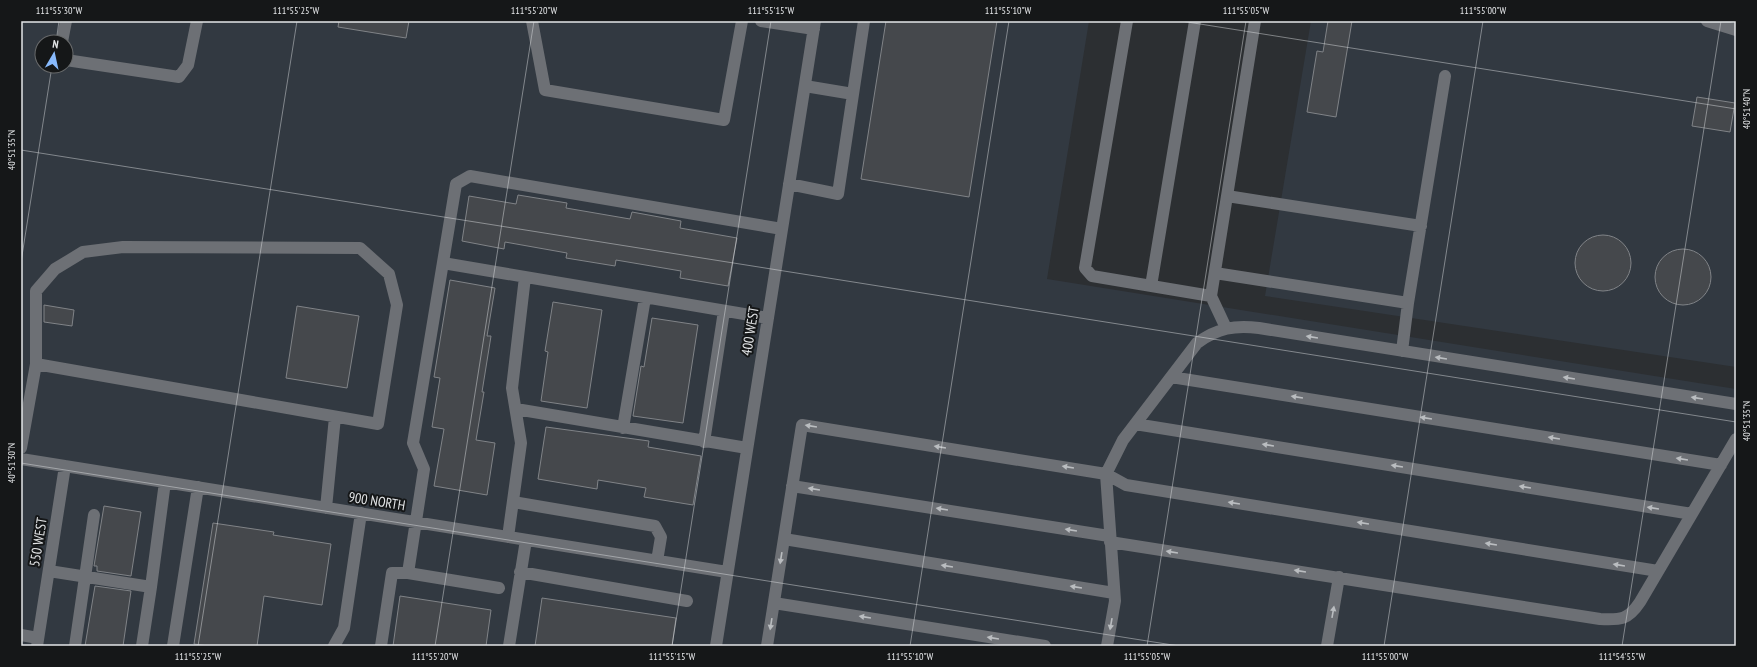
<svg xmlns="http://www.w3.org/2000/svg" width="1757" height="667" font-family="'PT Sans Narrow',sans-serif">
<rect width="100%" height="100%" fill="#2c2f32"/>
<!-- built -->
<path fill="#323941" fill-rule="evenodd" d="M21,21H1089L1047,279L1736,389V646H21ZM42,42H66V66H42Z
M1311,21H1736V367L1265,296Z"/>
<!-- building -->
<path fill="#45484c" stroke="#808387" d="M339,21H409L406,38L338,27Z
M886,21H997L969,197L861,179Z
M1328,21H1352L1336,117L1307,112L1317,51L1323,52Z
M1697,97L1735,103L1730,132L1692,126Z
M518,195L567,203L566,208L630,219L632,212L681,221L680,228L737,238L728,286L680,278L681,271L616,260L615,266L566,258L567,253L505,242L504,249L462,241L469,196L516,204Z
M1575 263a28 28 0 1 1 56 0a28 28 0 1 1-56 0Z
M1655 277a28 28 0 1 1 56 0a28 28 0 1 1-56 0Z
M450,280L495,288L487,336H491L482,392H484L476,440L495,443L487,495L434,486L444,429L432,427L440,378L434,377Z
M553,302L602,310L587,408L541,401L548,352L545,351Z
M44,305L74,310L72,326L44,322Z
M297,306L359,316L347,388L286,378Z
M652,318L698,325L683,423L633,416L641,366L644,367Z
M546,427L649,441L648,447L701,456L693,505L644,497L646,488L598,480L597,489L538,479Z
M104,506L141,512L131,576L97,571V566H94Z
M213,523L274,532L273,535L331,544L322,605L264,596L257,646H208L194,644Z
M95,586L131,591L123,646H85Z
M400,596L491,610L486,646H393Z
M542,598L676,618L672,646H535Z"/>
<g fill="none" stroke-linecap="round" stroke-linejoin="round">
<!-- minor -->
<path stroke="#6d7075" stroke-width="12" d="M532,21L545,90L724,120L742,21
M761,21L814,29
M1127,21L1085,268L1092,276L1211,296
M1707,21L1736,30
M62,42L66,21
M66,60L179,77L188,65L197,21
M805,86L853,94
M789,184L838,194L864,21
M1227,196L1421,226
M443,263L768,318
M1215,273L1408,303L1402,351
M1151,286L1195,21
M1408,303L1445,76
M1226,328L1211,296L1255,21
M1171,377L1721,465
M516,409L747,448
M1135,424L1692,514
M623,428L645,298
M704,442L724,311
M21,448L36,364V291L55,269L83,252L123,247L360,248L389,274L397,305L378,424L36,364
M21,459L727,572
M792,486L1109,536
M513,502L655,526L661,537L657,561
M326,508L335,417
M508,537L521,443L512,388L525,277
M784,539L1114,593
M1110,542L1600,619C1621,620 1628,620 1640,602L1736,439
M49,571L151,587L142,646
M520,572L687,601
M408,573L499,588
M151,587L165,482
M774,603L1045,646
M21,635L38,638
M37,646L65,466
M75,646L94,515
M173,646L198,487
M334,646L344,628L361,513
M381,646L392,573H408L424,469L413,443L456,184L470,176L782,229
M509,646L526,540
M716,646L815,21
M767,646L802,425L1106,474L1126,485L1658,571
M1107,646L1115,601L1106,474L1123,440L1197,343C1218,328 1234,325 1259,328L1736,404
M1327,646L1339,577"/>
</g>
<!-- one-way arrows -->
<defs><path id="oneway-solid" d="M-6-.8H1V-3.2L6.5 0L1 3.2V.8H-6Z"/></defs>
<g fill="#babdc0">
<use href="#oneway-solid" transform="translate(1312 337) rotate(-171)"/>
<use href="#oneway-solid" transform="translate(1441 358) rotate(-171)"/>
<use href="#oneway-solid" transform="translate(1569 378) rotate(-171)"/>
<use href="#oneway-solid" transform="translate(1297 397) rotate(-171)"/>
<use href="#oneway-solid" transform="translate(1697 398) rotate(-171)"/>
<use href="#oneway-solid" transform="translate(1426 418) rotate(-171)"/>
<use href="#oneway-solid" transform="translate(811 426) rotate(-171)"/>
<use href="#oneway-solid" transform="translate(1554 438) rotate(-171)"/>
<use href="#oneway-solid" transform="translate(1268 445) rotate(-171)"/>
<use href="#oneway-solid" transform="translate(940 447) rotate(-171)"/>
<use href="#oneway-solid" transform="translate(1682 459) rotate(-171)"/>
<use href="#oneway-solid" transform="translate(1397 466) rotate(-171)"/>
<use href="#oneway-solid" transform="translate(1068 467) rotate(-171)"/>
<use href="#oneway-solid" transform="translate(1525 487) rotate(-171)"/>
<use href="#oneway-solid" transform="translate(814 489) rotate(-171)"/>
<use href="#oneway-solid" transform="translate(1234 503) rotate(-171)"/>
<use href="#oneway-solid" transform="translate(1653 508) rotate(-171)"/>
<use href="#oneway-solid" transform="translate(942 509) rotate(-171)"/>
<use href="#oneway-solid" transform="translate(1363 523) rotate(-171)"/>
<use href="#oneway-solid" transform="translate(1071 530) rotate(-171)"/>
<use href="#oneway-solid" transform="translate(1491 544) rotate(-171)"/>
<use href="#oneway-solid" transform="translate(1172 552) rotate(-171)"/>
<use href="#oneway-solid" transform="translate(781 558) rotate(99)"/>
<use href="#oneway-solid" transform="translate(1619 565) rotate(-171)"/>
<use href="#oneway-solid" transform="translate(947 566) rotate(-171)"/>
<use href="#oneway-solid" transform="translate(1300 571) rotate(-171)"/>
<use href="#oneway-solid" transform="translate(1076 587) rotate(-171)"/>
<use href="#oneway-solid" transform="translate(1333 612) rotate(-80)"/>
<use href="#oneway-solid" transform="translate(865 617) rotate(-171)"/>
<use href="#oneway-solid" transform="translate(771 624) rotate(99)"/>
<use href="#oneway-solid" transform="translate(1111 624) rotate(100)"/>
<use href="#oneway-solid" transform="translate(993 638) rotate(-171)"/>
</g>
<!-- ticks -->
<path fill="none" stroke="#e4e6e8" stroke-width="1" stroke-opacity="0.45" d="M1181,21L1736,109M56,42L59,21M21,150L1736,422M21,262L52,66M21,463L1179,646M198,646L297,21M435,646L534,21M672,646L771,21M910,646L1009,21M1147,646L1246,21M1384,646L1483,21M1622,646L1721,21"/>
<g text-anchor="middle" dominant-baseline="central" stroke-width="4" stroke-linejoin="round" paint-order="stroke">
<!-- street labels -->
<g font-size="14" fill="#e4e6e8" stroke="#151718">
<text transform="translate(750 331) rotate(-81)">400 WEST</text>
<text transform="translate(377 501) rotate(9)">900 NORTH</text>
<text transform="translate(38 542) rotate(-81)">550 WEST</text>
</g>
</g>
<!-- border -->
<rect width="1757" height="667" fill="none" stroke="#151718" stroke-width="44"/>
<!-- north arrow -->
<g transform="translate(54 54) rotate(9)"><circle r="19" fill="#151718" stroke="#686a6b"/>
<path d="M0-3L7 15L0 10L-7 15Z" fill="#88bafc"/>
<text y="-6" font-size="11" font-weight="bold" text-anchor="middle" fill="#e4e6e8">N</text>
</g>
<rect x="22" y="22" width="1713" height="623" fill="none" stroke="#e4e6e8" stroke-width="1.5"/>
<g font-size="10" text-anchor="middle" fill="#e4e6e8">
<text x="59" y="14">111°55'30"W</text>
<text x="296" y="14">111°55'25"W</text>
<text x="534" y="14">111°55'20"W</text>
<text x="771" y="14">111°55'15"W</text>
<text x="1008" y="14">111°55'10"W</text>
<text x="1246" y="14">111°55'05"W</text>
<text x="1483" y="14">111°55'00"W</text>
<text transform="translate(1746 109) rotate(-90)" y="4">40°51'40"N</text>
<text transform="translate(11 150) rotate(-90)" y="4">40°51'35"N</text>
<text transform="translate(1746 421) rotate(-90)" y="4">40°51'35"N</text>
<text transform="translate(11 463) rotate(-90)" y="4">40°51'30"N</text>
<text x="198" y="660">111°55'25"W</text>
<text x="435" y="660">111°55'20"W</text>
<text x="672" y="660">111°55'15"W</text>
<text x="910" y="660">111°55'10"W</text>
<text x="1147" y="660">111°55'05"W</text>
<text x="1385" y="660">111°55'00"W</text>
<text x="1622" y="660">111°54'55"W</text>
</g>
</svg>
